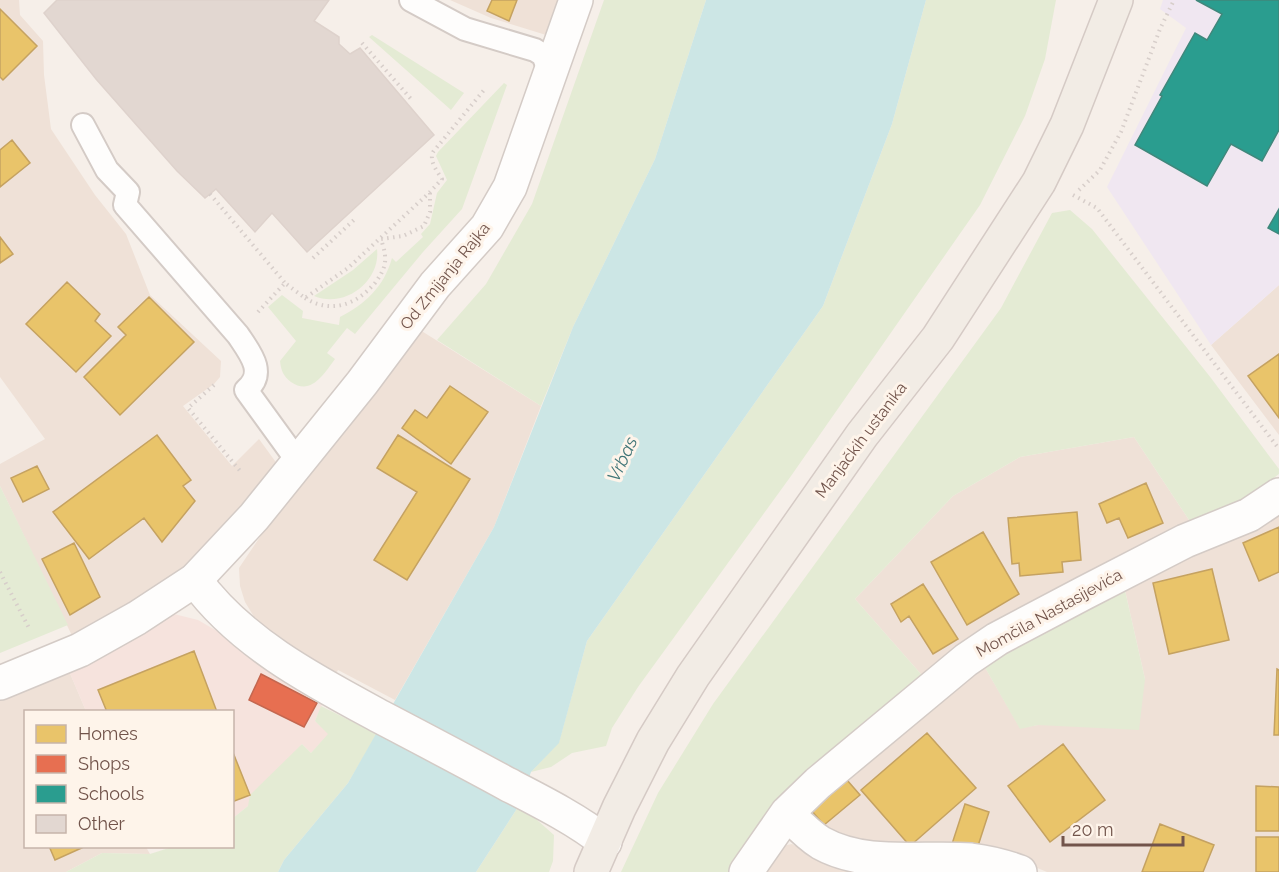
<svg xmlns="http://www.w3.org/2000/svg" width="1279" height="872" font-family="Raleway,sans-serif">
<rect width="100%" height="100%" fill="#f6efe9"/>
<!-- residential -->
<path fill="#efe1d7" d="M0,0H19L20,15L43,41L44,75L51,129L95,195L126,234L150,295L221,361L220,377L214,384L183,406L232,466L259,439L283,472L191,564L76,644L0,486V464L45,439L0,377Z
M450,0H572L559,39L491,18Z
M1279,285V435L1211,345Z
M420,330L541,406L494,527L395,700L338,670L333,679L256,620L245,602L240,586L239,568L285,500Z
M1134,437L1191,523L927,681L855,599L953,496L1020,457Z
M1279,510V872H1047L1023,862L872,850L813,826L805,805L983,664L1020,728L1038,725L1145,679L1124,586Z
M69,671L86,711L26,712V846L146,847L150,854L102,853L66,872H0V696Z
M792,844L805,851L994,872H762L782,846Z"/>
<!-- commercial -->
<path fill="#f6e3dd" d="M174,614L198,620L217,631L246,643L327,693L315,721L329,734L311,753L302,744L248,806L233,818L232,712L86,711L69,671Z"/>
<!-- education -->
<path fill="#f0e7f1" d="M1163,0H1279V285L1211,345L1107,187L1186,28L1160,9Z"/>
<!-- green -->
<path fill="#e4ebd4" d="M604,0H706L655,159L573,327L541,406L437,340L486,284L532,204Z
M926,0H1056L1045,59L1025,116L980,205L791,476L638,687L612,728L606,746L572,753L551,767L531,772L559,742L587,641L823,306L892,124Z
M372,35L464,93L451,110L369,37Z
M504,83L507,85L462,209L423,252L355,334L347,328L327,353L335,359C324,374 311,396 291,382C283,376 281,370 280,361L296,341L268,307L282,295L303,311L302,318L339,325L340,317C365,304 384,287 392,258L396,262L423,237L421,234L430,224L437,193L447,180L436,156L438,152Z
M1070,210L1092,229L1211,378L1279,469V474L1244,500L1191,523L1134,437L1020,457L953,496L855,599L927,681L835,747L777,803L729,872H621L658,793L713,704L1001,308L1052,213Z
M377,249C381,281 345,309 314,296L353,270Z
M0,486L68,625L0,653Z
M1124,586L1145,679L1139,730L1038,725L1020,729L983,664Z
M321,706L377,734L348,783L284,860L278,872H66L102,853L150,854L172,847L232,846L233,818L248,806L250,795L302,744L311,753L328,734L315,721Z
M518,807L528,812L554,835L553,861L549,872H476Z"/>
<!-- water -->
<path fill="#cce6e5" d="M706,0H926L892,124L823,306L587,641L559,743L531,772L518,807L476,872H278L284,860L348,783L494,527L573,327L655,159Z"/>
<!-- homes -->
<path fill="#e9c46a" stroke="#c5a261" stroke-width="1.5" d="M492,0H517L509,21L487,11Z
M0,9L37,46L3,80L0,77Z
M12,140L30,163L0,187V150Z
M0,237L13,254L0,263Z
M67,282L100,314L95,321L111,336L76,372L26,324Z
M149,297L194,342L120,415L84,377L126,335L118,327Z
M1279,354V418L1248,376Z
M450,386L488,412L451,464L402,428L415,410L427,418Z
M157,435L191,480L183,486L195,501L162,542L144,518L89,559L53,512Z
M398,435L470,479L407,580L374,560L417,492L377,468Z
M37,466L49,489L23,502L11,478Z
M1146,483L1163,523L1128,538L1119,518L1107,523L1099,504Z
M1077,512L1081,560L1062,562L1063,572L1020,576L1019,563L1012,564L1008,518Z
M1279,527V572L1259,581L1243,543Z
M983,532L1019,594L967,625L931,562Z
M74,543L100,597L70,615L42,559Z
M1212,569L1229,640L1169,654L1153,583Z
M923,584L958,639L933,654L909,616L901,622L891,604Z
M194,651L217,712H107L98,690Z
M1277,669L1279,670V735H1274Z
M927,733L976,788L910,846L861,790Z
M1063,744L1105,800L1050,842L1008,786Z
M232,750L250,795L232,802Z
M847,780L860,795L824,825L811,810Z
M1256,786L1279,787V831H1256Z
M965,804L989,812L976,852L952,844Z
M1160,824L1214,845L1203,872H1142Z
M1256,837H1279V872H1256Z
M49,846H86L55,860Z"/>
<!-- shops -->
<path fill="#e76f51" stroke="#c4674f" stroke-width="1.5" d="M261,674L317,703L304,727L249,700Z"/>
<!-- schools -->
<path fill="#2a9d8f" stroke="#40877b" stroke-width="1.5" d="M1196,0H1279V130L1262,161L1231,144L1207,186L1135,145L1162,96L1160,95L1195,33L1207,40L1222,14Z
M1279,209V234L1268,228Z"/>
<!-- building -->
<path fill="#e2d7d1" stroke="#ded2cc" stroke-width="1.5" d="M57,0H329L314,21L339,37V44L350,54L360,48L434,135L307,252L272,213L255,232L216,189L205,198L177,171L96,79L44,13Z"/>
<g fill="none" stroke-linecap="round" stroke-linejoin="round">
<!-- service casing -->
<g stroke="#d4cbc6" stroke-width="26">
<path id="service" d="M411,0L465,29L535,50L543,55L550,72
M83,125L107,170L128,192L125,205L238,335C250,353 267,373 246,390L299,463"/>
</g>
<!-- minor casing -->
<g stroke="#d4cbc6" stroke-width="36">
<path id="minor" d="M195,580C241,643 314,681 381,717C423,739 465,761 507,784C538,800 578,820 605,842
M787,813C798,824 808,835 821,843C866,868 922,856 971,860C987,862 1004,866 1020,872
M746,872L787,813L818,783L966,660L997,639L1084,593L1185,541L1249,515L1279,495"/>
</g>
<!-- tertiary casing -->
<g stroke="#d4cbc6" stroke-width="36">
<path id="tertiary" d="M0,683L80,650L137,618L195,580L254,517L362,383L435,285L487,227L510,187L576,0"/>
</g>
<!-- primary casing -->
<g stroke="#d5cac5" stroke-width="36">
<path id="primary" d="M591,872L619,808L653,741L693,676L862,435L938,338L1039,182L1067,125L1116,0"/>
</g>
<!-- path -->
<path stroke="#d7ceca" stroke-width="4" stroke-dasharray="1.5 4.5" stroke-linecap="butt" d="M362,43L411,99
M1079,190L1100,170L1121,132L1160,29L1174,0
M210,194L285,283
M1073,195L1097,208L1279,449
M313,258L355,219
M305,298C331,314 356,305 375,283C380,276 384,270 385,262C386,254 383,246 381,239L403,236L424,226L430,212V192
M258,312L285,283L305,298L348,268L430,192L442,179C437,171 429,161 433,152L484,90
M214,385L188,408L241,472
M0,572L30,630"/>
<!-- service -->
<use href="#service" stroke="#fefdfc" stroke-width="22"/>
<!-- minor -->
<use href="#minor" stroke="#fefdfc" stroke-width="33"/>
<!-- tertiary -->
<use href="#tertiary" stroke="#fefdfc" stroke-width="33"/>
<!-- primary -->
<use href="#primary" stroke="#f2ece5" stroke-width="33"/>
</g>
<g text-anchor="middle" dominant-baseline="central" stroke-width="6" stroke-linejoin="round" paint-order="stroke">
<!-- street labels -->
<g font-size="16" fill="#72544b" stroke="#fef4ea">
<text transform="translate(445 276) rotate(-51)">Od Zmijanja Rajka</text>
<text transform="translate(861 440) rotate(-53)">Manjačkih ustanika</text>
<text transform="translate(1049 613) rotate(-29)">Momčila Nastasijevića</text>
</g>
<!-- water labels -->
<g font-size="18" font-style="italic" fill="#407577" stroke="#fef4ea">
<text transform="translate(622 459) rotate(-65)">Vrbas</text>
</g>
</g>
<!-- legend -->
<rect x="24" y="710" width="210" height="138" fill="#fef4ea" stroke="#c6b4aa" stroke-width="1.5"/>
<rect x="36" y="725" width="30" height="18" fill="#e9c46a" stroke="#c6b4aa" stroke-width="1.5"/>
<text x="78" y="740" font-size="18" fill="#72544b">Homes</text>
<rect x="36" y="755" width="30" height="18" fill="#e76f51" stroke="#c6b4aa" stroke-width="1.5"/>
<text x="78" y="770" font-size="18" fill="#72544b">Shops</text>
<rect x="36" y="785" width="30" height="18" fill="#2a9d8f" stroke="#c6b4aa" stroke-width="1.5"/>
<text x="78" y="800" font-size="18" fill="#72544b">Schools</text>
<rect x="36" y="815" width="30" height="18" fill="#e2d7d1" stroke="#c6b4aa" stroke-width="1.5"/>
<text x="78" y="830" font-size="18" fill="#72544b">Other</text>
<!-- scale -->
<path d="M1063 836v9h120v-9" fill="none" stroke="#72544b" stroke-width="3"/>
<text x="1072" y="836" font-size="18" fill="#72544b" stroke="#fef4ea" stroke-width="4.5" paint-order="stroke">20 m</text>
</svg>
